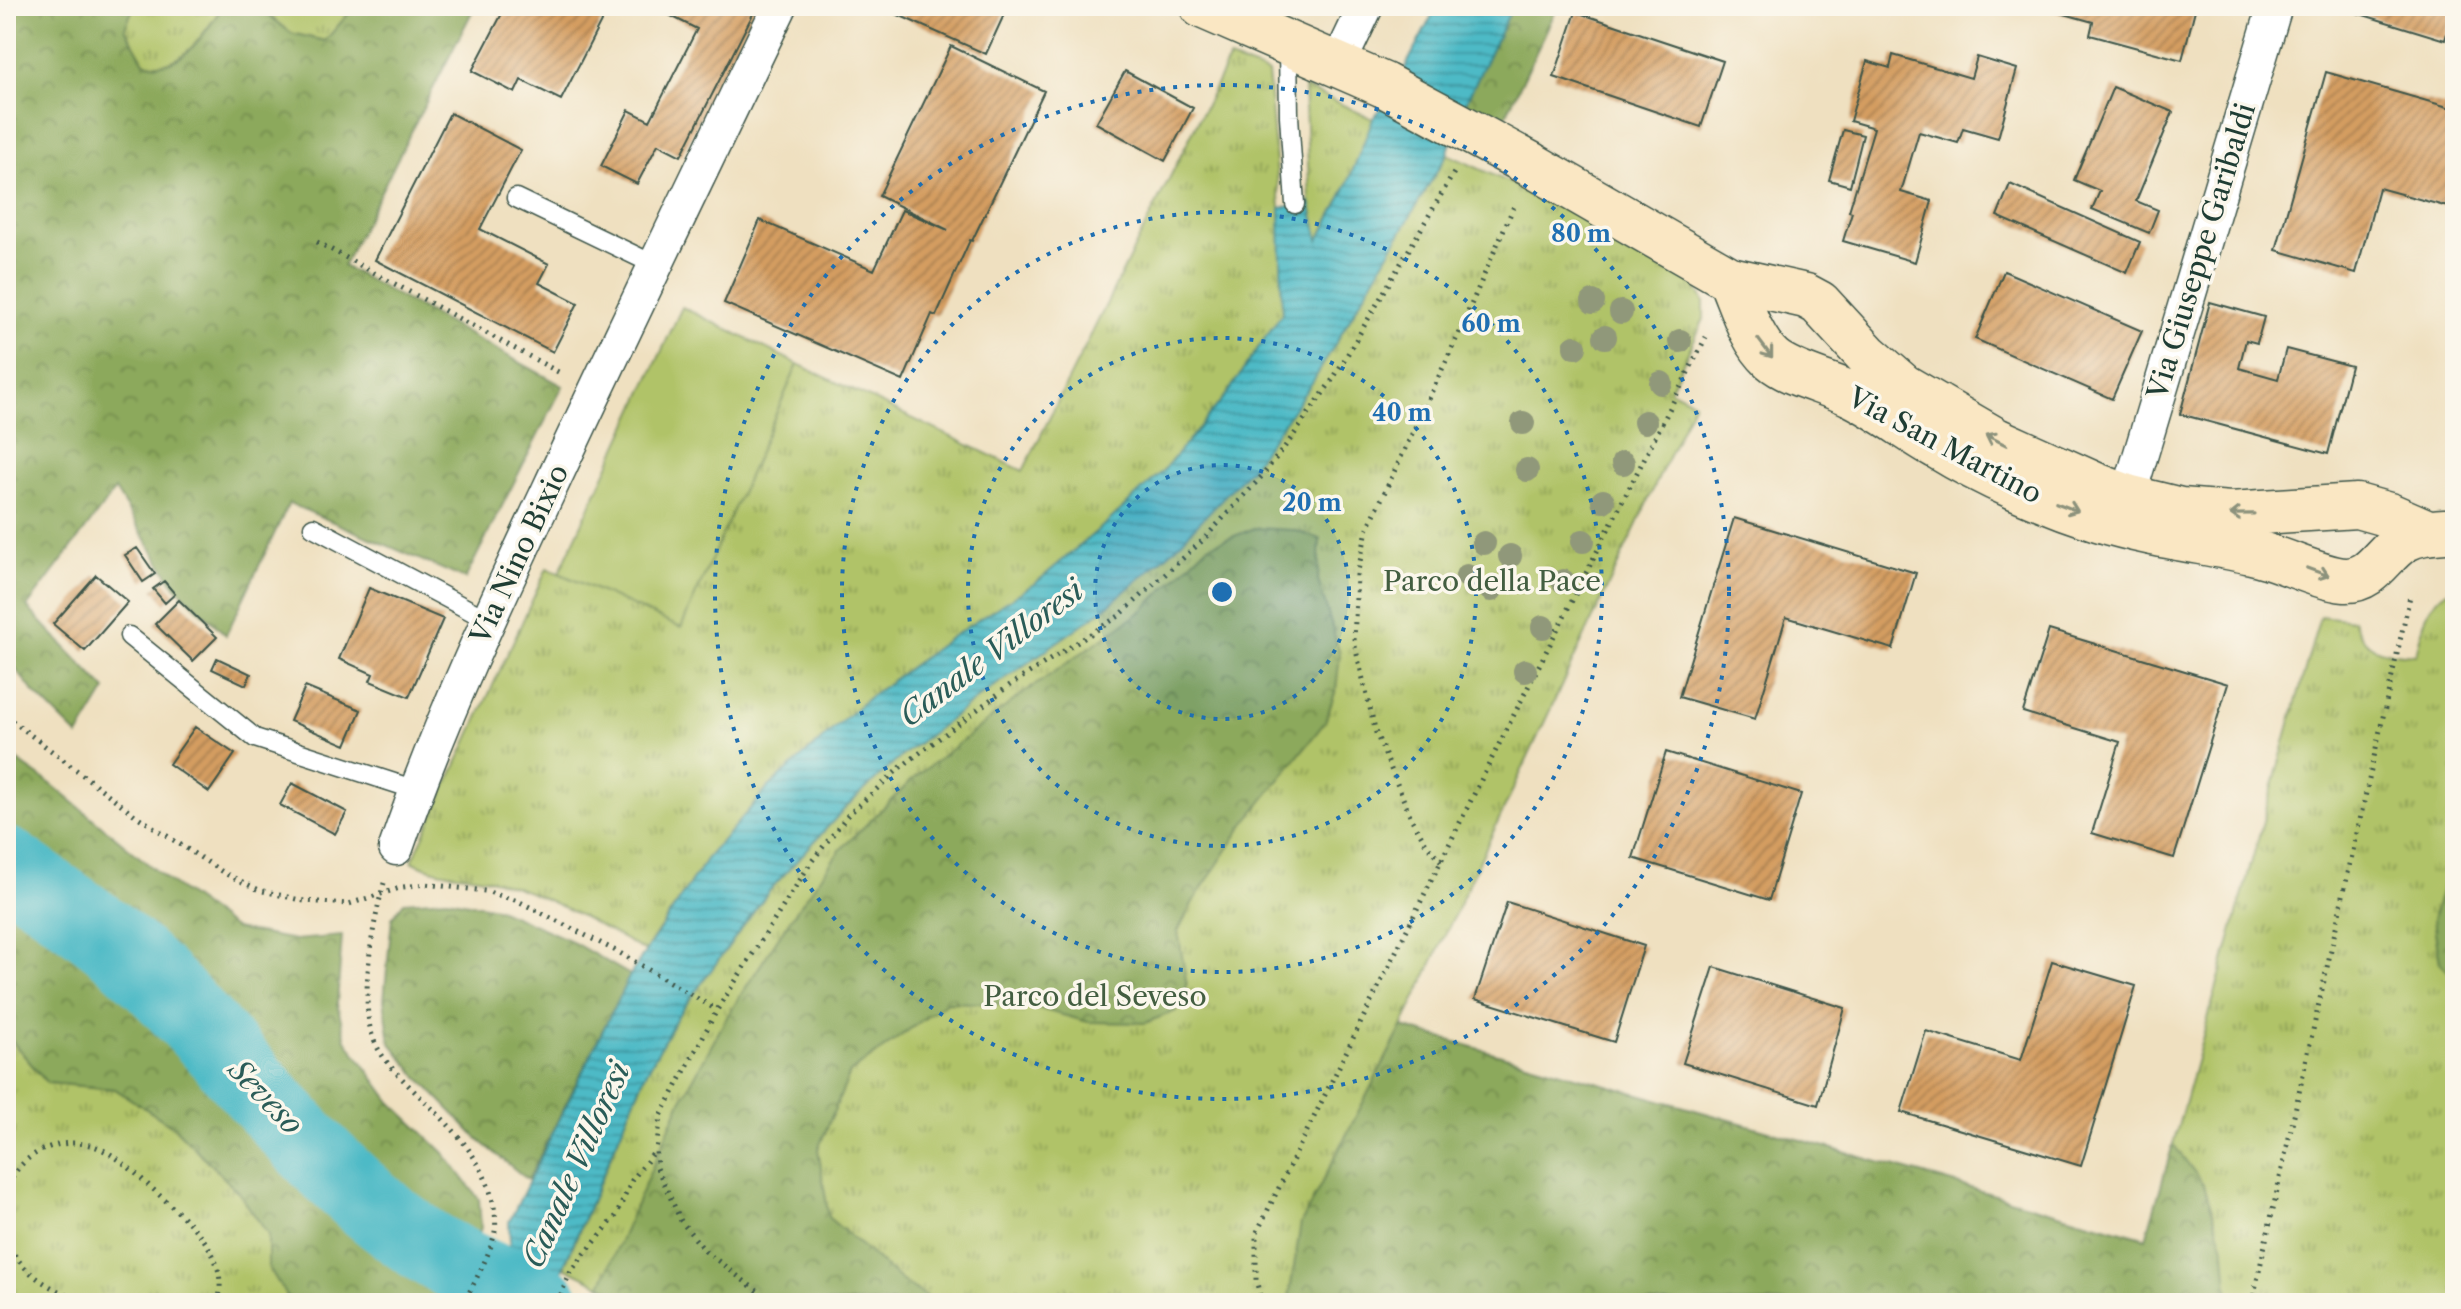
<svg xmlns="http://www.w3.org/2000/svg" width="2461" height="1309" font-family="'Libre Caslon Text',serif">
<defs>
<pattern id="grass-tufts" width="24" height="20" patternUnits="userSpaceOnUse" patternTransform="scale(2)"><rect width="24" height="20" fill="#b0c367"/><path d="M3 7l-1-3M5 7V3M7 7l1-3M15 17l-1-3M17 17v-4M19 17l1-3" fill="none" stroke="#8fa056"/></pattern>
<pattern id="forest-crowns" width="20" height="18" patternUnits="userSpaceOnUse" patternTransform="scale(2)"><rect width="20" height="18" fill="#8ca95c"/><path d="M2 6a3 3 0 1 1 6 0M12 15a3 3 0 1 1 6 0" fill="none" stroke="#728b4d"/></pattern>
<pattern id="water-rules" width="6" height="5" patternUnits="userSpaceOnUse" patternTransform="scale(2)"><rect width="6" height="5" fill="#4dbac6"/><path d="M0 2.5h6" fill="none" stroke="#3f98a2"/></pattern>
<pattern id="building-hatch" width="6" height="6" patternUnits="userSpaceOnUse" patternTransform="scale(2)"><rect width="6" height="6" fill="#d49d61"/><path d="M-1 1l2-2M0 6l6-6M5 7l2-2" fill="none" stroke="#ab8151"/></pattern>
</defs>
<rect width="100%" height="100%" fill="#fbf7ec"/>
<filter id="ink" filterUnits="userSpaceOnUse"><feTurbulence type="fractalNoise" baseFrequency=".0125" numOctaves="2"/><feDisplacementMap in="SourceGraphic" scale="16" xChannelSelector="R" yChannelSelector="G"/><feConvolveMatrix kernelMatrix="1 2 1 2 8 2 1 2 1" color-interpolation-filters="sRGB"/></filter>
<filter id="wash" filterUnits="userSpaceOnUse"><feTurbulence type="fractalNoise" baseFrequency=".006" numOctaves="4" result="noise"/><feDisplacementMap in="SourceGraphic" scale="32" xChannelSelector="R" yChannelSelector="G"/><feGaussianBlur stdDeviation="1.8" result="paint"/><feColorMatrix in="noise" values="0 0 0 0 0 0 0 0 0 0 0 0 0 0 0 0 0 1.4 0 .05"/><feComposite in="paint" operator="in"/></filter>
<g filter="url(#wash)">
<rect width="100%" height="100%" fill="#efe0c0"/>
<!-- grass -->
<path fill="url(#grass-tufts)" stroke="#68804e" stroke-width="2" d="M134,6H223C204,33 181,74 144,62L124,27Z
M257,6H345L351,11L325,41L291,33Z
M1229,59L1268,73L1280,207L1282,313L1227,394L1164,470L1110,520L1037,582L950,638L868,698L769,787L707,858L645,951C598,925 549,896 497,881C467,872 441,877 412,861L547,568L681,627L798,364L1023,471Z
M1304,87L1373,119L1345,190L1318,241L1310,202Z
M1447,154L1595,222L1694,283L1704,302V319L1670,390L1694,402L1402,1027L2147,1238L2320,616L2353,620C2366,654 2384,652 2416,655C2423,626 2425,600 2455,587V1303H638L564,1267L645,1075L677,1017L769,891L846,807L904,754L979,697L1104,609L1175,548L1314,380Z
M6,1034L47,1083L115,1089L174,1127L238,1192L268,1234V1266L286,1295L298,1303H6Z"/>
<!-- forest -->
<path fill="url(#forest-crowns)" stroke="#567348" stroke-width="2" d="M6,6H134L125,28L144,62C181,75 205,33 223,6H257L291,33L325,41L350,12L345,6H475L343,266L563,386L465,579L289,503L226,635L175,586L115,490L27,607L106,690L78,736L33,691L6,657Z
M1513,6H1558L1499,130L1463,108Z
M1255,528L1293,530L1320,539L1318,580L1340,654L1336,690L1325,722L1244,824L1193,902L1178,931L1187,986L1176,1011L1145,1023L1088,1022L1026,1005L947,1002L850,1073L818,1149L829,1218L901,1280L936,1303H638L601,1285L680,1103L728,1015L789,921L841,849L914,778L1021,695L1142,611L1208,546Z
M6,753L51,784L171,883L235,929L295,940L342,936L337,1004L346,1040L391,1102L444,1153L479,1199L481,1228L447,1303H298L286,1295L268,1266V1234L238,1192L174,1127L115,1089L47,1083L6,1034Z
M2455,846V978L2440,963L2433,919Z
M447,899L496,908L567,939L630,975L528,1180L479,1140L417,1076L390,1042L384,1000L392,918L404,902Z
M1402,1027L2146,1238L2173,1144L2204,1185L2225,1251L2229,1303H1288L1301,1223Z"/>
<!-- garden -->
<path fill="#b0c367" stroke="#68804e" stroke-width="2" d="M682,307L798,364L681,628L559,573Z"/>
<!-- water -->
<path fill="url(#water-rules)" stroke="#367c7d" stroke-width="2" d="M1437,6H1513L1463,108L1447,154L1314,380L1251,468L1175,548L1104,609L979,697L904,754L846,807L769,891L677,1017L645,1075L548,1303H483L510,1242L509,1222L630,975L707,858L769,787L868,698L950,638L1037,582L1110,520L1164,470L1227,394L1282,313L1280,208L1310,202L1319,240L1345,190L1373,119L1393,91Z"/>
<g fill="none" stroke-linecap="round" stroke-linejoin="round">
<!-- river -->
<path stroke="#4dbac6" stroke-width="76" d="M6,865C52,898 101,928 142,967C237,1057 312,1171 423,1244C460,1268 503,1284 543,1303"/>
</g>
<g id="blocks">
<!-- building -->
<path fill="url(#building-hatch)" d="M506,6H609L561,100L521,80L515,93L472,71Z
M651,6H757L681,156L658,144L637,184L601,166L629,110L650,121L697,29Z
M878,6H1008L986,54Z
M2036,6H2196L2182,60L2090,35L2093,22Z
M2334,6H2455V7L2445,40Z
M1576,12L1723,61L1701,127L1554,77Z
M951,46L1044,91L972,241L970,240L936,316L932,314L903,381L724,303L760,220L874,270L902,210L948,230L879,196Z
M1893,55L1971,78L1977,57L2017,69L1998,138L1963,128L1958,143L1919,132L1901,192L1932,201L1915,262L1843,241L1852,212L1849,211L1874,128L1850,121L1867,61L1890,68Z
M1125,71L1193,108L1165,161L1096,123Z
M2326,72L2455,109V209L2379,188L2356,273L2276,250Z
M2113,87L2173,112L2136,201L2158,210L2149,233L2092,209L2100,191L2074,180Z
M450,113L521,150L480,229L549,264L539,283L578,303L553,352L375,260Z
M1843,130L1863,135L1850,186L1829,180Z
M2010,184L2140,242L2127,273L1997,216Z
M2004,271L2142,331L2112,399L1975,339Z
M2210,302L2264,317L2257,343L2246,340L2239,368L2278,379L2286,349L2351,366L2328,454L2180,414Z
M1734,518L1916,573L1893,649L1786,617L1755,719L1679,697Z
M137,548L155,574L143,582L125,555Z
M96,575L128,602L85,651L53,624Z
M164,581L175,594L165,603L153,589Z
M369,588L443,619L409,697L370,681L373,674L339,659Z
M179,600L217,637L193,661L155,624Z
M2049,630L2228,684L2174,858L2092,833L2120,742L2023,712Z
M217,658L251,674L246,685L212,669Z
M305,687L361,710L346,745L290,721Z
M195,727L235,754L209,792L169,764Z
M1666,752L1801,794L1769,900L1633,858Z
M292,783L347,812L335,834L280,805Z
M1507,902L1644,946L1614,1042L1475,999Z
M2052,961L2136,986L2081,1166L1901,1112L1926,1031L2021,1060Z
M1714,967L1845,1008L1818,1105L1683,1063Z"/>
</g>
</g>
<g filter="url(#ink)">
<use href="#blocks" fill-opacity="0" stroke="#3e5549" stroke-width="2"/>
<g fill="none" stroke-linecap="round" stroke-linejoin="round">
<!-- lane casing -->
<g stroke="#3e5549" stroke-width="21">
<path id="lane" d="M1288,46L1289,116L1295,204
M516,198L655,265
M313,527L488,620
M129,636L255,738L416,790"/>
</g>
<!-- street casing -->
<g stroke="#3e5549" stroke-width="37">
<path id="street" d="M1338,65L1366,6
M2128,497L2275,6
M396,848C438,726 493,609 548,492C624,329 702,168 780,6"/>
</g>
<!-- secondary casing -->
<g stroke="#3e5549" stroke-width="47">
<path id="secondary" d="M1202,6L1384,85L1532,165L1730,279L1806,296L1819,303L1867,355L1903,386L1996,440L2096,485L2128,497L2181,510L2230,514L2357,506L2389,515L2428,532
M1730,279C1741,305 1751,340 1772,359C1792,376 1831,383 1855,396C1884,411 1910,431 1938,447C1985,476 2045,502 2098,519C2149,535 2201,541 2252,552C2282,558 2318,578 2345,580C2373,581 2383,552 2404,540C2416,533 2430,532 2445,531"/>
</g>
<!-- path -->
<path stroke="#3e5549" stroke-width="5" stroke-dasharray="2 6" stroke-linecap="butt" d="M317,242L562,374
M6,716L135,815L224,873L259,890L304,901L349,904L403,887L425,884L485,891L518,901L620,953L717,1010
M1441,861L1427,845L1412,820L1376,733L1354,642L1357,575L1367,530L1454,344L1514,206
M384,883C373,921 358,1004 374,1040C382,1060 397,1073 411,1088C443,1119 474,1146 489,1188C494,1203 498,1221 494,1236C488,1259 474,1282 464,1303
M6,1192C9,1185 12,1176 17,1170C36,1145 73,1136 101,1149C122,1159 138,1176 155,1191C188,1222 230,1252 218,1303
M6,1241C25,1277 48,1286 83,1303
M557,1303L571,1271L616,1216L632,1180L655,1151
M778,1303L756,1290L705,1251L681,1221L657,1168L656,1150L661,1116L717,1010L812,861L848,815L901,767L1010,685L1119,616L1202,541L1262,476L1293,436L1333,379L1455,171
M1262,1303L1256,1280V1234L1490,762L1706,337
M2252,1303L2410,596"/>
<!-- lane -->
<use href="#lane" stroke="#fff" stroke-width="18"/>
<!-- street -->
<use href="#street" stroke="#fff" stroke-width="34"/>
<!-- secondary -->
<use href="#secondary" stroke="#fae7c3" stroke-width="44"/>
</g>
<!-- trees -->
<g fill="#90987a">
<circle cx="1593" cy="302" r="12"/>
<circle cx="1621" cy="312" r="12"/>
<circle cx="1605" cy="337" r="12"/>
<circle cx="1680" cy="341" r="12"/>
<circle cx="1575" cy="347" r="12"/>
<circle cx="1661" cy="383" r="12"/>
<circle cx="1645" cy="422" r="12"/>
<circle cx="1523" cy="423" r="12"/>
<circle cx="1623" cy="463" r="12"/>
<circle cx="1527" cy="470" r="12"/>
<circle cx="1603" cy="501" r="12"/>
<circle cx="1583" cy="541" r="12"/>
<circle cx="1484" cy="543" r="12"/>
<circle cx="1510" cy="556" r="12"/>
<circle cx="1467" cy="576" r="12"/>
<circle cx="1563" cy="581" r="12"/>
<circle cx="1491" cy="590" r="12"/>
<circle cx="1543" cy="627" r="12"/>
<circle cx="1525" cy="671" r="12"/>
</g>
<!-- one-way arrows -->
<defs><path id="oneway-shaft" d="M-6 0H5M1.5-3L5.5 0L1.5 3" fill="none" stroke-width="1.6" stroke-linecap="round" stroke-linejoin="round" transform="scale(2)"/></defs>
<g stroke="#8c927c">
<use href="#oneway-shaft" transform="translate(1765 348) rotate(53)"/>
<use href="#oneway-shaft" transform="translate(1996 440) rotate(-153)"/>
<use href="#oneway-shaft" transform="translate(2067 507) rotate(21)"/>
<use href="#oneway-shaft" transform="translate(2242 514) rotate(179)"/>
<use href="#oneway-shaft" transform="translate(2318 572) rotate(20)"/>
</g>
</g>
<!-- distance rings -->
<circle cx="1222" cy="592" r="127" fill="#1f6fb2" fill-opacity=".12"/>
<g fill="none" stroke="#1f6fb2" stroke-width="4" stroke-dasharray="4 8">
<circle cx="1222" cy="592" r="127"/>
<circle cx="1222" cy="592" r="254"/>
<circle cx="1222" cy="592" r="380"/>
<circle cx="1222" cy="592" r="507"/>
</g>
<g text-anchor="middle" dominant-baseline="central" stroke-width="7" stroke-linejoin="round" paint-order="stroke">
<!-- street labels -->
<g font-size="28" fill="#1f3d34" stroke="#fbf7ec">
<text transform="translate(2201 251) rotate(-73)">Via Giuseppe Garibaldi</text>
<text transform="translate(1945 445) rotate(28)">Via San Martino</text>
<text transform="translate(519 554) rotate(-65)">Via Nino Bixio</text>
</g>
<!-- park labels -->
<g font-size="28" fill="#435e41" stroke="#fbf7ec">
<text x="1492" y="581">Parco della Pace</text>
<text x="1095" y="996">Parco del Seveso</text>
</g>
<!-- water labels -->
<g font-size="30" font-style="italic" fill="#2a5c58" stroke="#fbf7ec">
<text transform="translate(991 653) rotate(-37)">Canale Villoresi</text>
<text transform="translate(266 1097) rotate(46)">Seveso</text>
<text transform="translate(576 1165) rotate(-66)">Canale Villoresi</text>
</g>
</g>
<circle cx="1222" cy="592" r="12" fill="#1f6fb2" stroke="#fbf7ec" stroke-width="4"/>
<g font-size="24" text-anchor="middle" font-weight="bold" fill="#1f6fb2" stroke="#fbf7ec" stroke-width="7" stroke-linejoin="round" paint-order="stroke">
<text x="1581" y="242">80 m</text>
<text x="1491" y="332">60 m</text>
<text x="1402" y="421">40 m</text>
<text x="1312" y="511">20 m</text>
</g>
<!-- margin -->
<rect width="2461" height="1309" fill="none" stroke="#fbf7ec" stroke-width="32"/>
</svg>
